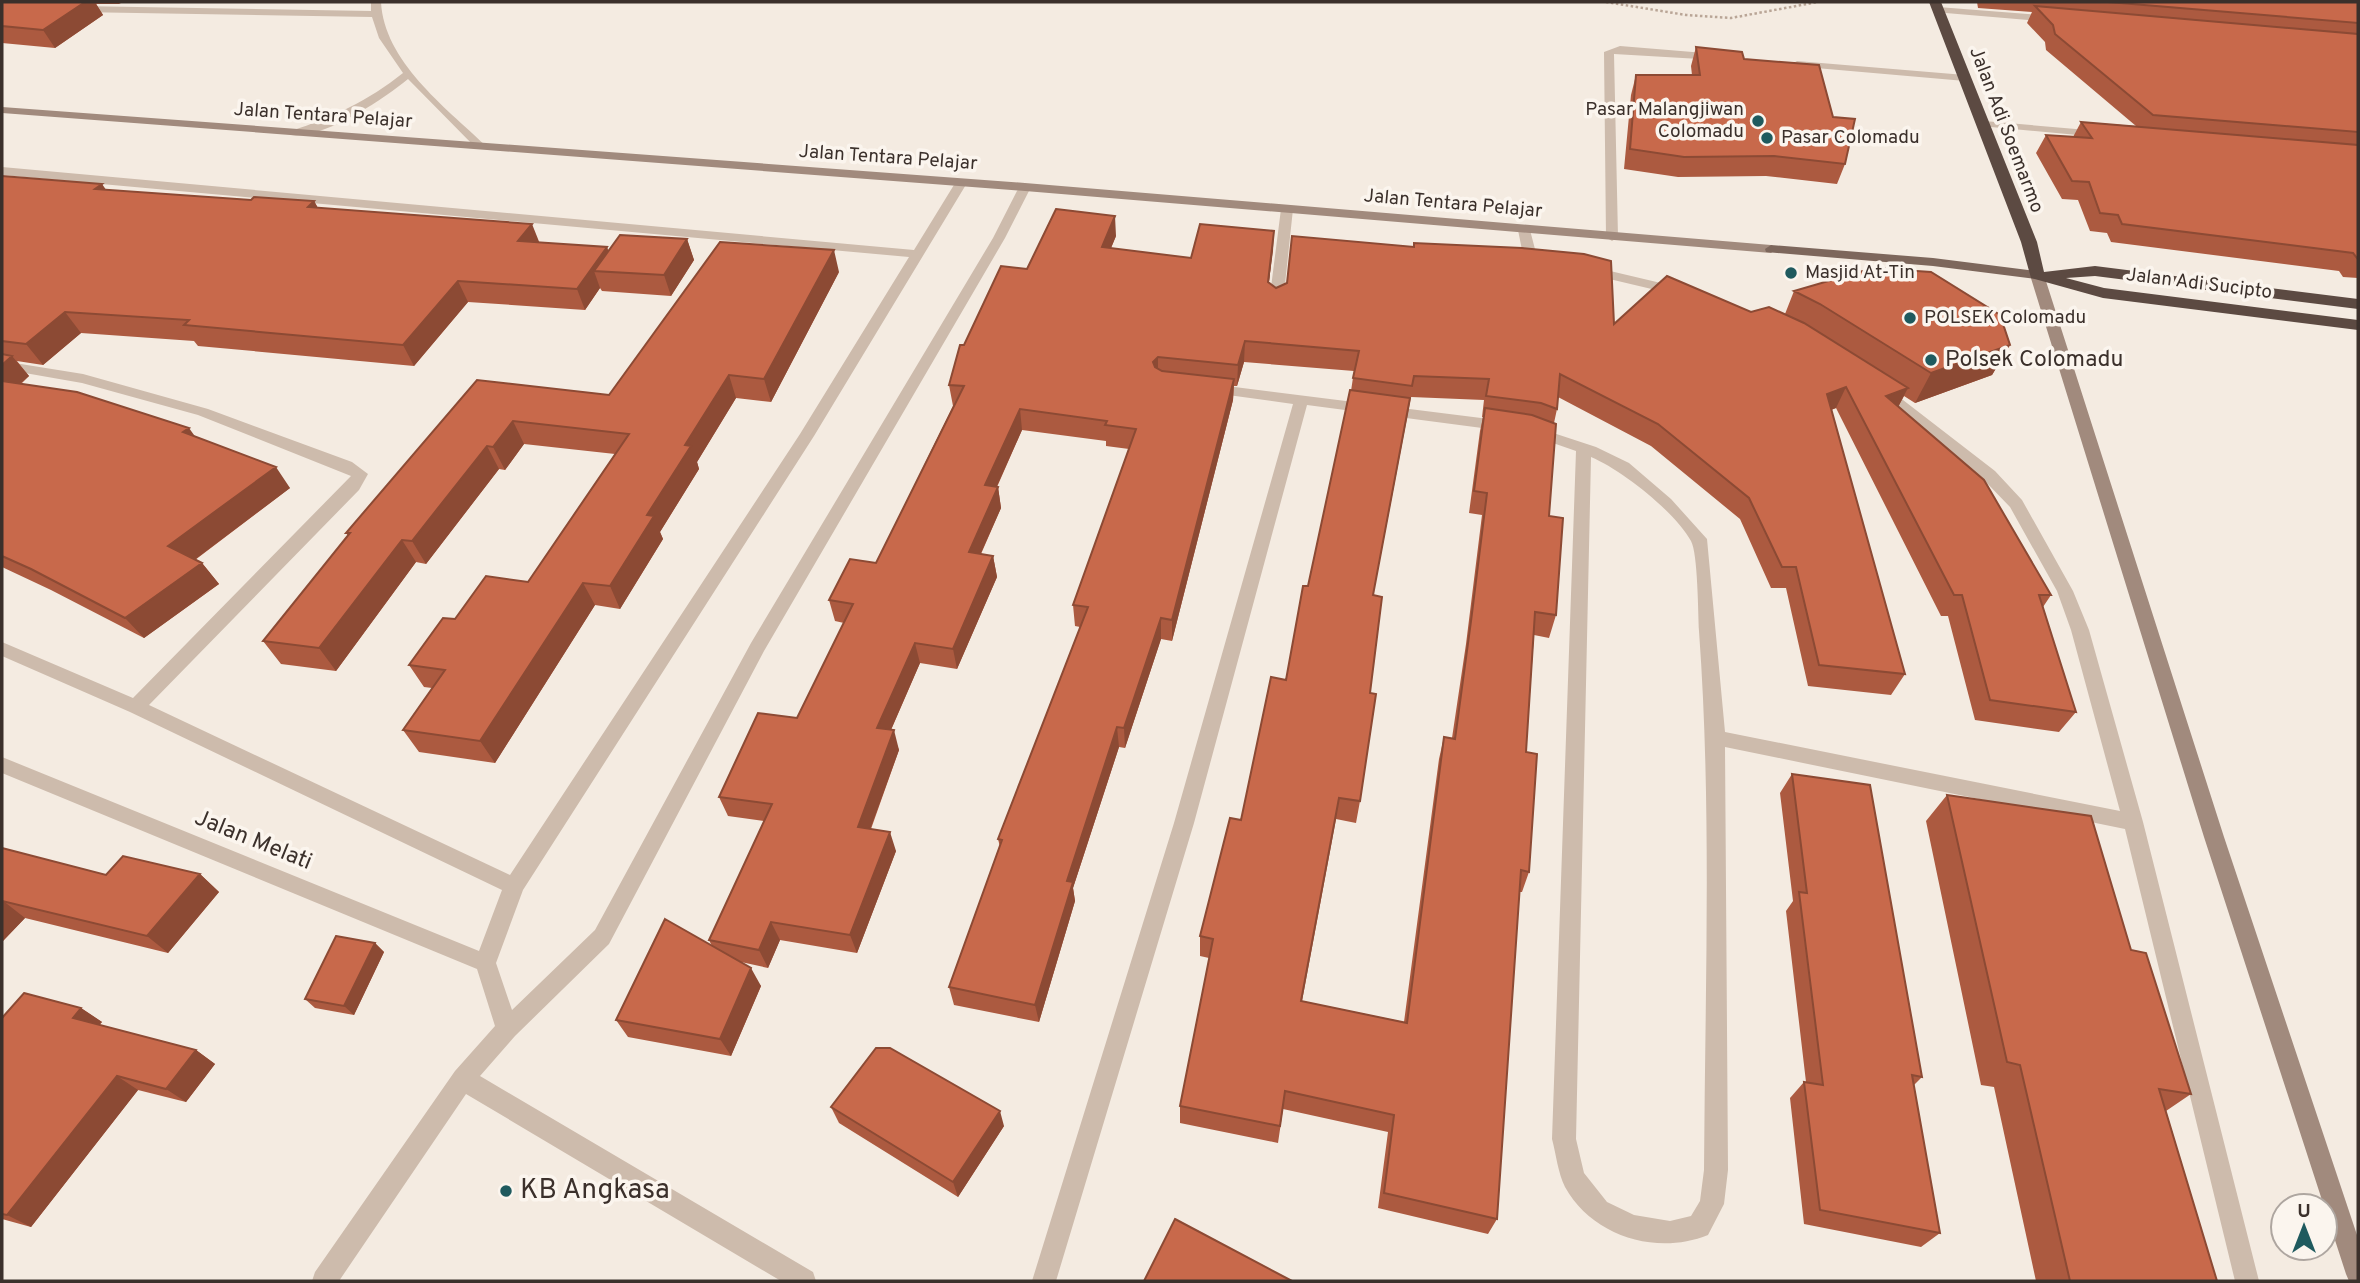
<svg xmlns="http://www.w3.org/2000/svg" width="2360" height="1283" font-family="Overpass,sans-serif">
<rect width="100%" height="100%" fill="#f4ebe1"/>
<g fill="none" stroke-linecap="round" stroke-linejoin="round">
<!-- path -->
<path stroke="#b9a596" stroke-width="2.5" stroke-dasharray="2.5 2.5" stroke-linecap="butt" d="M1606,2L1686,15L1731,18L1818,2"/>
<!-- lane -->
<path fill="#cdbbac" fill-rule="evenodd" d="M371,2H381C384,61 445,107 485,145V149H477L408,79C384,99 322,140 291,135V131C333,117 368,101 403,73L379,38L372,17L77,12L72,9L77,6L371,11Z
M1620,46L1717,54L1722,57L1717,60L1614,54L1618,237L1612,241L1606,237L1604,52Z
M1797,61L1965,75L1970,78L1965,81L1793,66L1792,64Z"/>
<!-- street -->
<path fill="#cdbbac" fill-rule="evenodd" d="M1938,7L2053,16L2058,19L2053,22L1934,12V8Z
M1984,121L2099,131L2105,134L2099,137L1980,126V122Z
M2,167L914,250L957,180L967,183L814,436L523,890L496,963L512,1010L595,930L751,643L993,238L1019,187L1029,184L1031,187L1005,238L764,651L609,944L515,1036L480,1076L813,1272L816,1281H781L466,1094L339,1281H312L315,1272L455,1071L495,1026L477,969L2,773V757L479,951L502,890L130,712L2,656V642L133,698L351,476L198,415L82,383L2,369V361L83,374L208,409L352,462L368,474L359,490L149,705L510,875L800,434L909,257L2,175Z
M1287,205L1293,209L1283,303L1276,307L1269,303L1281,209Z
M1524,226L1530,230L1536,253L1549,257V263H1539L1523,255L1518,230Z
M1589,266L1682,288L1684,291L1677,295L1584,273V267Z
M1881,383L1995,471L2022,500L2073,591L2089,630L2143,822L2259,1281H2235L2125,829L1725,747L1728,1170L1724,1204L1708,1235C1656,1256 1592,1236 1565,1187C1558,1173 1556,1154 1552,1139L1576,451L1527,434L1524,431L1527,428L1532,426L1596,447L1629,463L1671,499L1707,539L1725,732L2120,811L2071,630L2057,591L2010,507L1983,479L1876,391L1874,388L1876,385ZM1591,457C1622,470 1675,512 1691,541C1698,554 1698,613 1699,631C1712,810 1705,990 1704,1170L1700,1201L1691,1216L1670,1221L1634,1215L1607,1202L1584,1173L1576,1139Z
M1211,384L1505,421L1513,426L1505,431L1307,405L1194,823L1056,1281H1032L1174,823L1293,404L1206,392L1204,389L1206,386Z"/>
<!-- secondary -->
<path fill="#a18a7d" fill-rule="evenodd" d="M2,107L1025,183L1771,245L1777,249L1771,253L1025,191L2,113Z
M2037,271L2044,275L2224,837L2358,1238V1281H2349L2346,1274L2204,837L2030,275Z"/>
<!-- primary -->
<path fill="#7d675c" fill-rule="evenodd" d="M1771,245L1933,258L2037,271L2044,275L2037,279L1933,266L1766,252L1765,249Z"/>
<!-- highway -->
<path fill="#5c4a42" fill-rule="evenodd" d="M1929,2H1941L2037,242L2044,272L2095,266L2358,299V309L2095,276L2066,278L2104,288L2358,320V330L2103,298L2031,278L2021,242Z"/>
</g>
<!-- wall -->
<path fill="#ac5a40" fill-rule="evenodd" d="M2,2H123L119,4H96L103,15L55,48L2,43Z
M1977,2H2358V278L2343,277L2339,271L2111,242L2107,233L2090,231L2078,200L2062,199L2036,153L2046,135L2073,137L2081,122L2136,126L2046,50L2045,42L2027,23L2032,12L1978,8Z
M1696,47L1744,59L1845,164L1837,184L1766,176L1678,177L1624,169L1631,95L1636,75H1692L1691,66Z
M2,176L107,190L251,200L314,201L318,208L539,243L607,247L608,251L687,239L694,260L671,296L602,291L600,288L585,310L468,302L414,366L198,346L194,341L81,333L43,365L17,361L29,376L21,384L195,437L290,488L195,560L202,563L219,584L144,638L51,590L2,567Z
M1274,231L1269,283L1276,288L1414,247V243L1614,324L1751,312L1785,314L1794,291L2010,345L1992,375L1915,403L1904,396L1898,407L2051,595L2043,607L2076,712L2059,732L1975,720L1948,616H1941L1836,408L1831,410L1905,674L1891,695L1808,686L1786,588H1771L1740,519L1651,446L1558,397L1557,409L1554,423L1549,516L1556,615L1549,638L1534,635L1526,752L1529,872L1522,892H1519L1497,1219L1488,1234L1378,1208L1388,1132L1283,1109L1278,1143L1180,1123V1106L1209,958L1200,956V936L1241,820L1286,680L1308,586L1351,391L1354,371L1244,362L1237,386H1234L1233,400L1172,641L1161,639L1125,748L1119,747L1073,888L1075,901L1039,1022L954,1005L949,987L1000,847L998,839L1080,627L1075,626L1073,605L1129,449L1106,446V441L1022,430L997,487H998L1001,508L981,554L993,556L997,577L957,669L920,663L891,730L899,750L871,829L896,851L857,953L780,940L768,968L741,962L761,986L731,1056L628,1037L616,1020L712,946L709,940L764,821L728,816L719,797L797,718L844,623L835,621L829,600L876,563L953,406L949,385L964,345L1027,269L1116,236L1111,248L1191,258ZM1411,397L1484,400L1482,417H1483L1480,431L1469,513L1482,515L1466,644L1452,738L1444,737L1439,759L1404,1022L1302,1001L1336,819L1356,823L1360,801L1370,693L1373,596Z
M839,272L771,402L736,398L697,462L699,469L660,532L663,539L620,609L595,605L495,763L419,752L403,730L432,688L424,687L409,665L455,619L528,582L615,454L524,444L505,470L499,469L426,564L416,562L336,671L281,664L263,641L348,536L346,533L477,380L609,395Z
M1792,774L1922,1077L1914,1085L1940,1233L1921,1247L1804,1224L1790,1098L1804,1082H1806L1786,911L1793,901L1780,793Z
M1947,795L2131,950L2191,1094L2166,1111L2217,1281H2036L1994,1087L1981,1085L1926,821Z
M2,848L106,875L200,874L219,892L168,953L25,918L2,942Z
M375,943L384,952L354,1015L315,1008L305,999Z
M81,1008L102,1022L99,1025L196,1050L215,1064L186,1102L138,1090L31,1227L2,1219V1018Z
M831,1107L1004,1126L958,1197L839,1123Z"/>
<!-- shaded-wall -->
<path fill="#8c4a34" d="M85,2H95L103,15L55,48L43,30Z
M102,184L116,204L95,189Z
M314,201L325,221L308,207Z
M1115,216L1116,236L1103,267L1102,247Z
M532,224L540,244L518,241Z
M1274,231L1273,251L1266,303L1268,282Z
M687,239L694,260L671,296L664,275Z
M607,247L614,268L594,271L600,288L585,310L577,289Z
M834,250L839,272L771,402L764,379Z
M458,281L468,302L414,366L403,345Z
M65,312L81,333L43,365L26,344Z
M1245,341L1244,362L1237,386L1238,365Z
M2010,345L1992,375L1915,403L1931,373Z
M12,356L29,376L2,399V365Z
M1158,357V378L1153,362Z
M729,375L736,398L697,462L699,469L660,532L663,539L620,609L610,586L685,445Z
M1234,379L1233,400L1172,641V620Z
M1846,387L1836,408L1817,415L1827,394Z
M1908,388L1897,409L1886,396Z
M1020,409L1022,430L988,506L985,485Z
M513,421L524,444L505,470L493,447Z
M189,428L204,449L183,432Z
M487,446L499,469L426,564L412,541Z
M276,467L290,488L185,567L168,546Z
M998,487L1001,508L972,573L969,552Z
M402,540L416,562L336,671L319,648Z
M993,556L997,577L957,669L953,649Z
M202,563L219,584L144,638L125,618Z
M583,583L595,605L495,763L480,741Z
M1161,618V639L1125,748L1124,728Z
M915,643L920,663L883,748L877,728Z
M1117,727L1119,747L1073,888L1075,901L1039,1022L1035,1005L1067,881Z
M894,730L899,750L864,846L858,827Z
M890,832L896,851L857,953L850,935Z
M200,874L219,892L168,953L147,936Z
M2,900L25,918L2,942Z
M771,922L780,940L768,968L759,950Z
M375,943L384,952L354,1015L344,1006Z
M751,968L761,986L731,1056L720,1039Z
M81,1008L102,1022L93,1032L73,1018Z
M196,1050L215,1064L186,1102L166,1089Z
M117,1076L138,1090L31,1227L7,1215Z
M1000,1111L1004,1126L958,1197L953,1182Z"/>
<!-- building -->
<path fill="#c8694b" stroke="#8c4a34" stroke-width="2" d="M2,2H85L43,30L2,26Z
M2108,2H2358V23Z
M2035,6L2358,34V132L2153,115L2055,34L2053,25Z
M1696,47L1742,52L1744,59L1819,65L1833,117L1855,119L1845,164L1774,156L1684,157L1630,149L1636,75H1700Z
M2081,122L2358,145V259L2357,258L2353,253L2122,224L2118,215L2100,213L2089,182L2072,181L2046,135L2092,138Z
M2,176L102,184L95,189L251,200L254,197L314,201L308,207L532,224L518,241L607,247L577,289L458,281L403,345L184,325L189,320L65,312L26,344L2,341Z
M1056,209L1115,216L1102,247L1191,258L1200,224L1274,231L1268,282L1276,288L1287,283L1292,236L1414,247V243L1522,248L1584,254L1611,261L1614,324L1667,276L1751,312L1769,307L1804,323L1908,388L1886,396L1984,480L2051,595H2039L2076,712L1990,700L1962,595H1954L1846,387L1827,394L1905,674L1819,665L1796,567H1782L1749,498L1658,424L1560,374L1557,409L1541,403L1486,396L1489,379L1414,376L1412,386L1353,378L1359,351L1245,341L1238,365L1158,357L1153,362L1155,367L1162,371L1234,379L1172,620L1161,618L1124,728L1117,727L1067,881L1073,882L1035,1005L949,987L1002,840L998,839L1088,607L1073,605L1136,429L1105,425L1107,421L1020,409L985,485L998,487L969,552L993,556L953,649L915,643L877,728L894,730L858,827L890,832L850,935L771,922L759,950L709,940L772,804L719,797L758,713L797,718L853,604L829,600L850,559L876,563L964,386L949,385L960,345H964L1001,266L1027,269Z
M620,235L687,239L664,275L594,271Z
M720,242L834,250L764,379L729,375L685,445L691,446L647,515L654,516L610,586L583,583L480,741L403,730L445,670L409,665L443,618L455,619L486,576L528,582L629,434L513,421L493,447L487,446L412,541L402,540L319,648L263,641L350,533H346L477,380L609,395Z
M1873,268L1931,272L2000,315L2010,345L1931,373L1820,304L1794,291Z
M2,354L12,356L2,365Z
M2,381L77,392L189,428L183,432L276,467L168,546L202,563L125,618L31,569L2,556Z
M1350,390L1410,398L1373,595L1382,597L1370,693L1376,694L1360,801L1339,798L1301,1001L1407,1023L1444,737L1455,739L1471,621L1487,493L1474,491L1485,408L1532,415L1556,424L1549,516L1563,518L1556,615L1535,612L1526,752L1537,754L1529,872L1521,870L1497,1219L1384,1193L1394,1115L1285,1091L1280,1126L1180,1106L1213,939L1200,936L1230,818L1241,820L1271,677L1286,680L1303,586H1308Z
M1792,774L1870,785L1922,1077L1912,1075L1940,1233L1820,1210L1804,1082L1823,1085L1799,892L1807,893Z
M1947,795L2091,816L2131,950L2146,953L2191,1094L2159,1089L2217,1281H2070L2020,1065L2007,1062Z
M2,848L106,875L123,856L200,874L147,936L2,901Z
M665,919L751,968L720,1039L616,1020Z
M336,936L375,943L344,1006L305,999Z
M24,993L81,1008L73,1018L196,1050L166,1089L117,1076L7,1215L2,1214V1018Z
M876,1048H890L1000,1111L953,1182L831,1107Z
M1175,1219L1292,1281H1144Z"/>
<!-- markers -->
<g fill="#1f5a5e" stroke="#fbf5ee" stroke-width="2.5">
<circle cx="1758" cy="121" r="7"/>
<circle cx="1767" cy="138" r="7"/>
<circle cx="1791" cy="273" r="7"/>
<circle cx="1910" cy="318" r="7"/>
<circle cx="1931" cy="360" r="7"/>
<circle cx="506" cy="1191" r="7"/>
</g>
<g text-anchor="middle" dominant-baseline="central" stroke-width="7" stroke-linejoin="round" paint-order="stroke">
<!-- far-poi labels -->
<g font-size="19" fill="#3b302b" stroke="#fbf5ee" text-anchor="start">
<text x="1744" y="110" text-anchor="end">Pasar Malangjiwan<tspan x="1744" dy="22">Colomadu</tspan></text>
<text x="1781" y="138">Pasar Colomadu</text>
<text x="1805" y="273">Masjid At-Tin</text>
<text x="1924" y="318">POLSEK Colomadu</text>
</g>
<!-- far-street labels -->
<g font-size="19" fill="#3b302b" stroke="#fbf5ee">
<text transform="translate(323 116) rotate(4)">Jalan Tentara Pelajar</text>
<text transform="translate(2006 130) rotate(69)">Jalan Adi Soemarmo</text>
<text transform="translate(888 158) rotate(4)">Jalan Tentara Pelajar</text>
<text transform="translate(1453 204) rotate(5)">Jalan Tentara Pelajar</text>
<text transform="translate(2199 284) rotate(7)">Jalan Adi Sucipto</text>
</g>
<!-- poi labels -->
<g font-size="23" fill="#3b302b" stroke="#fbf5ee" text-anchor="start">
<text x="1945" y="360">Polsek Colomadu</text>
</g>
<!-- street labels -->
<g font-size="23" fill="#3b302b" stroke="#fbf5ee">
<text transform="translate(253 841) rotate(22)">Jalan Melati</text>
</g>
<!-- near-poi labels -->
<g font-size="28" fill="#3b302b" stroke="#fbf5ee" text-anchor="start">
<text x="520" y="1191">KB Angkasa</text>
</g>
</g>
<!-- border -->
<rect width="2360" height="1283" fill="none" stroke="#3b302b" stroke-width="7"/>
<!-- north arrow -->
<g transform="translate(2304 1227)"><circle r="33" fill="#fbf5ee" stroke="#aea6a0" stroke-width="2"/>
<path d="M0-5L12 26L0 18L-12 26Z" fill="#1f5a5e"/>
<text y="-10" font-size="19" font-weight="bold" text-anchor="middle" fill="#3b302b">U</text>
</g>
</svg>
